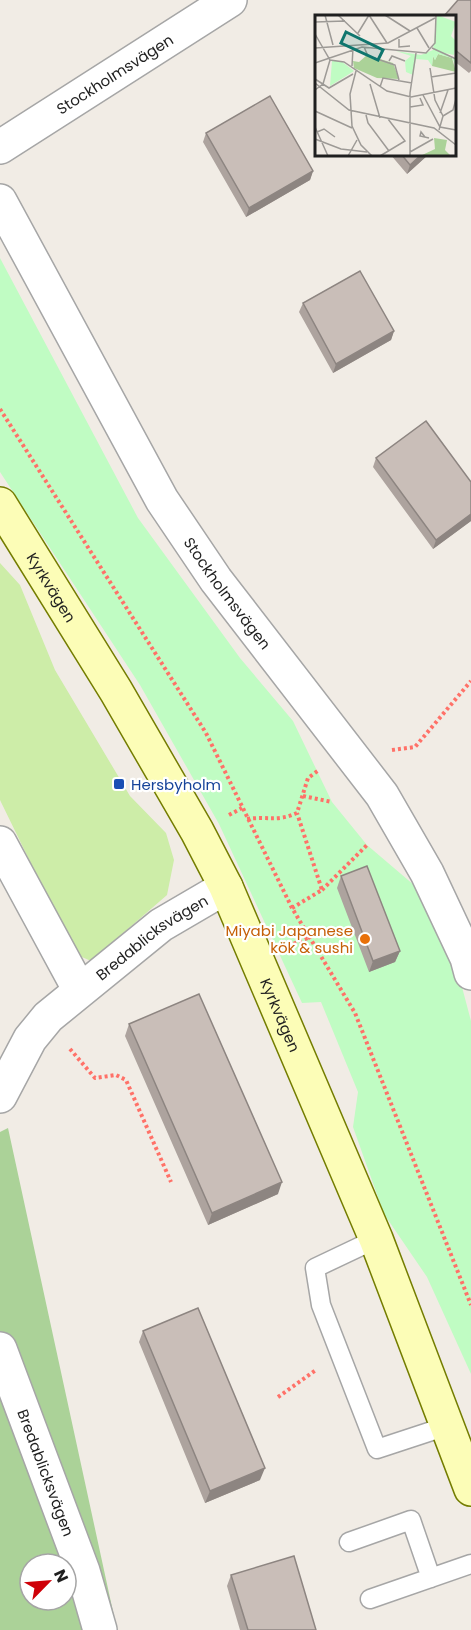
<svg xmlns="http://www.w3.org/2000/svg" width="471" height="1630" font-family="Poppins,sans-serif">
<rect width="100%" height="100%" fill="#f1ece5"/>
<!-- grass -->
<path fill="#cdeda8" d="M0,563L20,585L55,670L130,796L166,833L174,860L167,895L91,961L75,954L0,800Z"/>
<!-- forest -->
<path fill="#abd298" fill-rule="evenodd" d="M8,1128L117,1630H0V1132ZM30,1564H66V1600H30Z"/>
<!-- park -->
<path fill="#c0fcc3" d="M0,258L138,518L240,658L293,721L332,802L367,845L421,891L453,953L471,1021V1374L427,1277L384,1214L353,1127L358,1092L321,1002L302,1003L219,824L140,685L0,472Z"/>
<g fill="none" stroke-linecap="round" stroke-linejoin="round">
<!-- lane casing -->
<g stroke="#a6a6a6" stroke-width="21">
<path id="lane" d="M376,1239L315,1268L321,1305L377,1449L447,1426
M349,1542L411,1520L431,1578
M370,1599L471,1564"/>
</g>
<!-- street casing -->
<g stroke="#a6a6a6" stroke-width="36">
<g id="street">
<path id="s1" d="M0,147L230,0"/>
<path id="s2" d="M0,201L162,500L216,580L382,795L427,873L467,958L471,973"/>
<path d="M0,843L79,989"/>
<path id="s3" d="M0,1096L30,1039L48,1017L161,925L226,887"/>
<path id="s4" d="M0,1349L83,1571L100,1630"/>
</g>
</g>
<!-- secondary casing -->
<g stroke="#747d00" stroke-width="36">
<g id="secondary">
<path id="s5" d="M0,504L116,691L197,831L226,887L376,1239L471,1489"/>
</g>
</g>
<!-- path -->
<path stroke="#ff7168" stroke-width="4" stroke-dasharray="3 3" stroke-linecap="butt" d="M0,409L206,733L292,908L355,1013L471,1305
M392,750L415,747L471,681
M303,796L332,802
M229,815L242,808
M247,819C268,816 277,822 297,813L308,778L319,770
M322,890L367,845
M292,908L322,890L297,813
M288,946L310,937
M70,1049L95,1078L116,1075L126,1080L171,1182
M278,1397L316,1370"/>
<!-- lane -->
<use href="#lane" stroke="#fff" stroke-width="18"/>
<!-- street -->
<use href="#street" stroke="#fff" stroke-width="33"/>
<!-- secondary -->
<use href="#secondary" stroke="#fcfdb7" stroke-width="33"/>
</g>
<!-- wall -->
<path fill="#ada39e" d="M471,0V71L469,73L454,61V16Z
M206,133L313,171L310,180L246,217L203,142Z
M390,154H429L407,174Z
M303,303L394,331L391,340L333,373L299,312Z
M376,458L471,482V521L433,549L373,467Z
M341,876L400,951L395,962L369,972L337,888Z
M129,1024L278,1194L208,1225L125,1036Z
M143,1331L260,1480L205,1503L139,1342Z
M231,1575L316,1630H240L227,1586Z"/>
<!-- shaded-wall -->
<path fill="#8d8581" d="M422,154H429L407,174L410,165Z
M313,171L310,180L246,217L249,208Z
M394,331L391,340L333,373L336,364Z
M471,514V521L433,549L436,540Z
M400,951L395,962L369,972L373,961Z
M282,1182L278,1194L208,1225L212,1213Z
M265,1468L260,1480L205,1503L210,1491Z"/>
<!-- building -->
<path fill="#c9beb8" stroke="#8d8581" stroke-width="1.5" d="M458,0H471V63L454,49V16H444Z
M270,96L313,171L249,208L206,133Z
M401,154H422L410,165Z
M360,271L394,331L336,364L303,303Z
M426,421L471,482V514L436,540L376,458Z
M367,866L400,951L373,961L341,876Z
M199,994L282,1182L212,1213L129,1024Z
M198,1308L265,1468L210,1491L143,1331Z
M294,1556L316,1630H248L231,1575Z"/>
<!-- markers -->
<rect fill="#1a4fb4" stroke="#fff" stroke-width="2" x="113" y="778" width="12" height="12" rx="3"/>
<circle fill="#e8710a" stroke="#fff" stroke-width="2" cx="365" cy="939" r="6"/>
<g text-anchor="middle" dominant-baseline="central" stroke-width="4.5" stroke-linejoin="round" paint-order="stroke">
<!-- street labels -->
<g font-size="15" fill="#1f1f1f" stroke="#fff">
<text stroke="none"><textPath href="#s1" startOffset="136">Stockholmsvägen</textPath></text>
<text stroke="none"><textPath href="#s5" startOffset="98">Kyrkvägen</textPath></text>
<text stroke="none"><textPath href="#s2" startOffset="454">Stockholmsvägen</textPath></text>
<text stroke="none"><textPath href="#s3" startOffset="224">Bredablicksvägen</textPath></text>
<text stroke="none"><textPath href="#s5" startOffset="584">Kyrkvägen</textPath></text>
<text stroke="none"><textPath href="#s4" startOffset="132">Bredablicksvägen</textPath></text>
</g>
<!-- transit labels -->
<g font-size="15" fill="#164399" stroke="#fff" text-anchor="start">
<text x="131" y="784">Hersbyholm</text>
</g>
<!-- food labels -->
<g font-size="15" fill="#c56008" stroke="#fff" text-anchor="end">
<text x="353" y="930">Miyabi Japanese<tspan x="353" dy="17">kök &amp; sushi</tspan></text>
</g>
</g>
<!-- overview -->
<g transform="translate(315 15)">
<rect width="141" height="141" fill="#f1ece5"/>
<path d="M123,39L137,43L141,57L117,51L118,41L120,45ZM52,40L78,48L84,64L62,63L39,53L38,46L44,47ZM119,123L132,125L130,135L136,141H105L120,134Z" fill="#abd298"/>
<path d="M122,0L141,7L136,21L141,26L139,40L130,38L141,44V51L137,43L123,39L120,45L118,41L117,51L113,45L101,44L98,60L91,57L90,46L96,41L81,36L106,40L118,35ZM17,46H26L39,56L15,71Z" fill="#c0fcc3"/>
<path fill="none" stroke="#9d9a96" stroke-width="1.5" d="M10,0L18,30M23,0L45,21M54,0L72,28M70,0L95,16M0,7L30,6M102,13L114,33M43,18L54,0M0,19L15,45L29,47L72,76L96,82L141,73M84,24V32L95,31M49,32L53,41L80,50L84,65M0,33L73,28L120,3M117,33L141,44M74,46L77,41L90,46M0,48L47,32L111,38L120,28L121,0M37,51L38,33M115,53L120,85L128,101L124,115M41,56L35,79L37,111L46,130L57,141M116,62L141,58M0,64L14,73L38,59M0,68L34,95L119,113L141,130M55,69L65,103M65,72L68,63L97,68M0,75L8,69L15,45M108,80L125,112L141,115M95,92L108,90L105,83M0,96L37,113M125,98L133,75M51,100L53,108L74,136M128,101L138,95L141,84M0,112L13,141M2,117L9,114L20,122M110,122L106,117L105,121L114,123M0,124L26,134L52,137M95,137L118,124M33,141L42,125M65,141L90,126L73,104M95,141V78L101,38"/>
<path fill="#0f766e" fill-opacity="0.15" stroke="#0f766e" stroke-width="3" d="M31,17L68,35L63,45L26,28Z"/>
<rect width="141" height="141" fill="none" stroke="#1f1f1f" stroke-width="3"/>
</g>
<!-- north arrow -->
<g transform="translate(48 1582) rotate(65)"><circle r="28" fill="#ffffff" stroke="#a5a5a5" stroke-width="1.5"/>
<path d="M0-4.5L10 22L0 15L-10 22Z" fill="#cf0008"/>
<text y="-9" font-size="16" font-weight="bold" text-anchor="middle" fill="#1f1f1f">N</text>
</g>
</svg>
